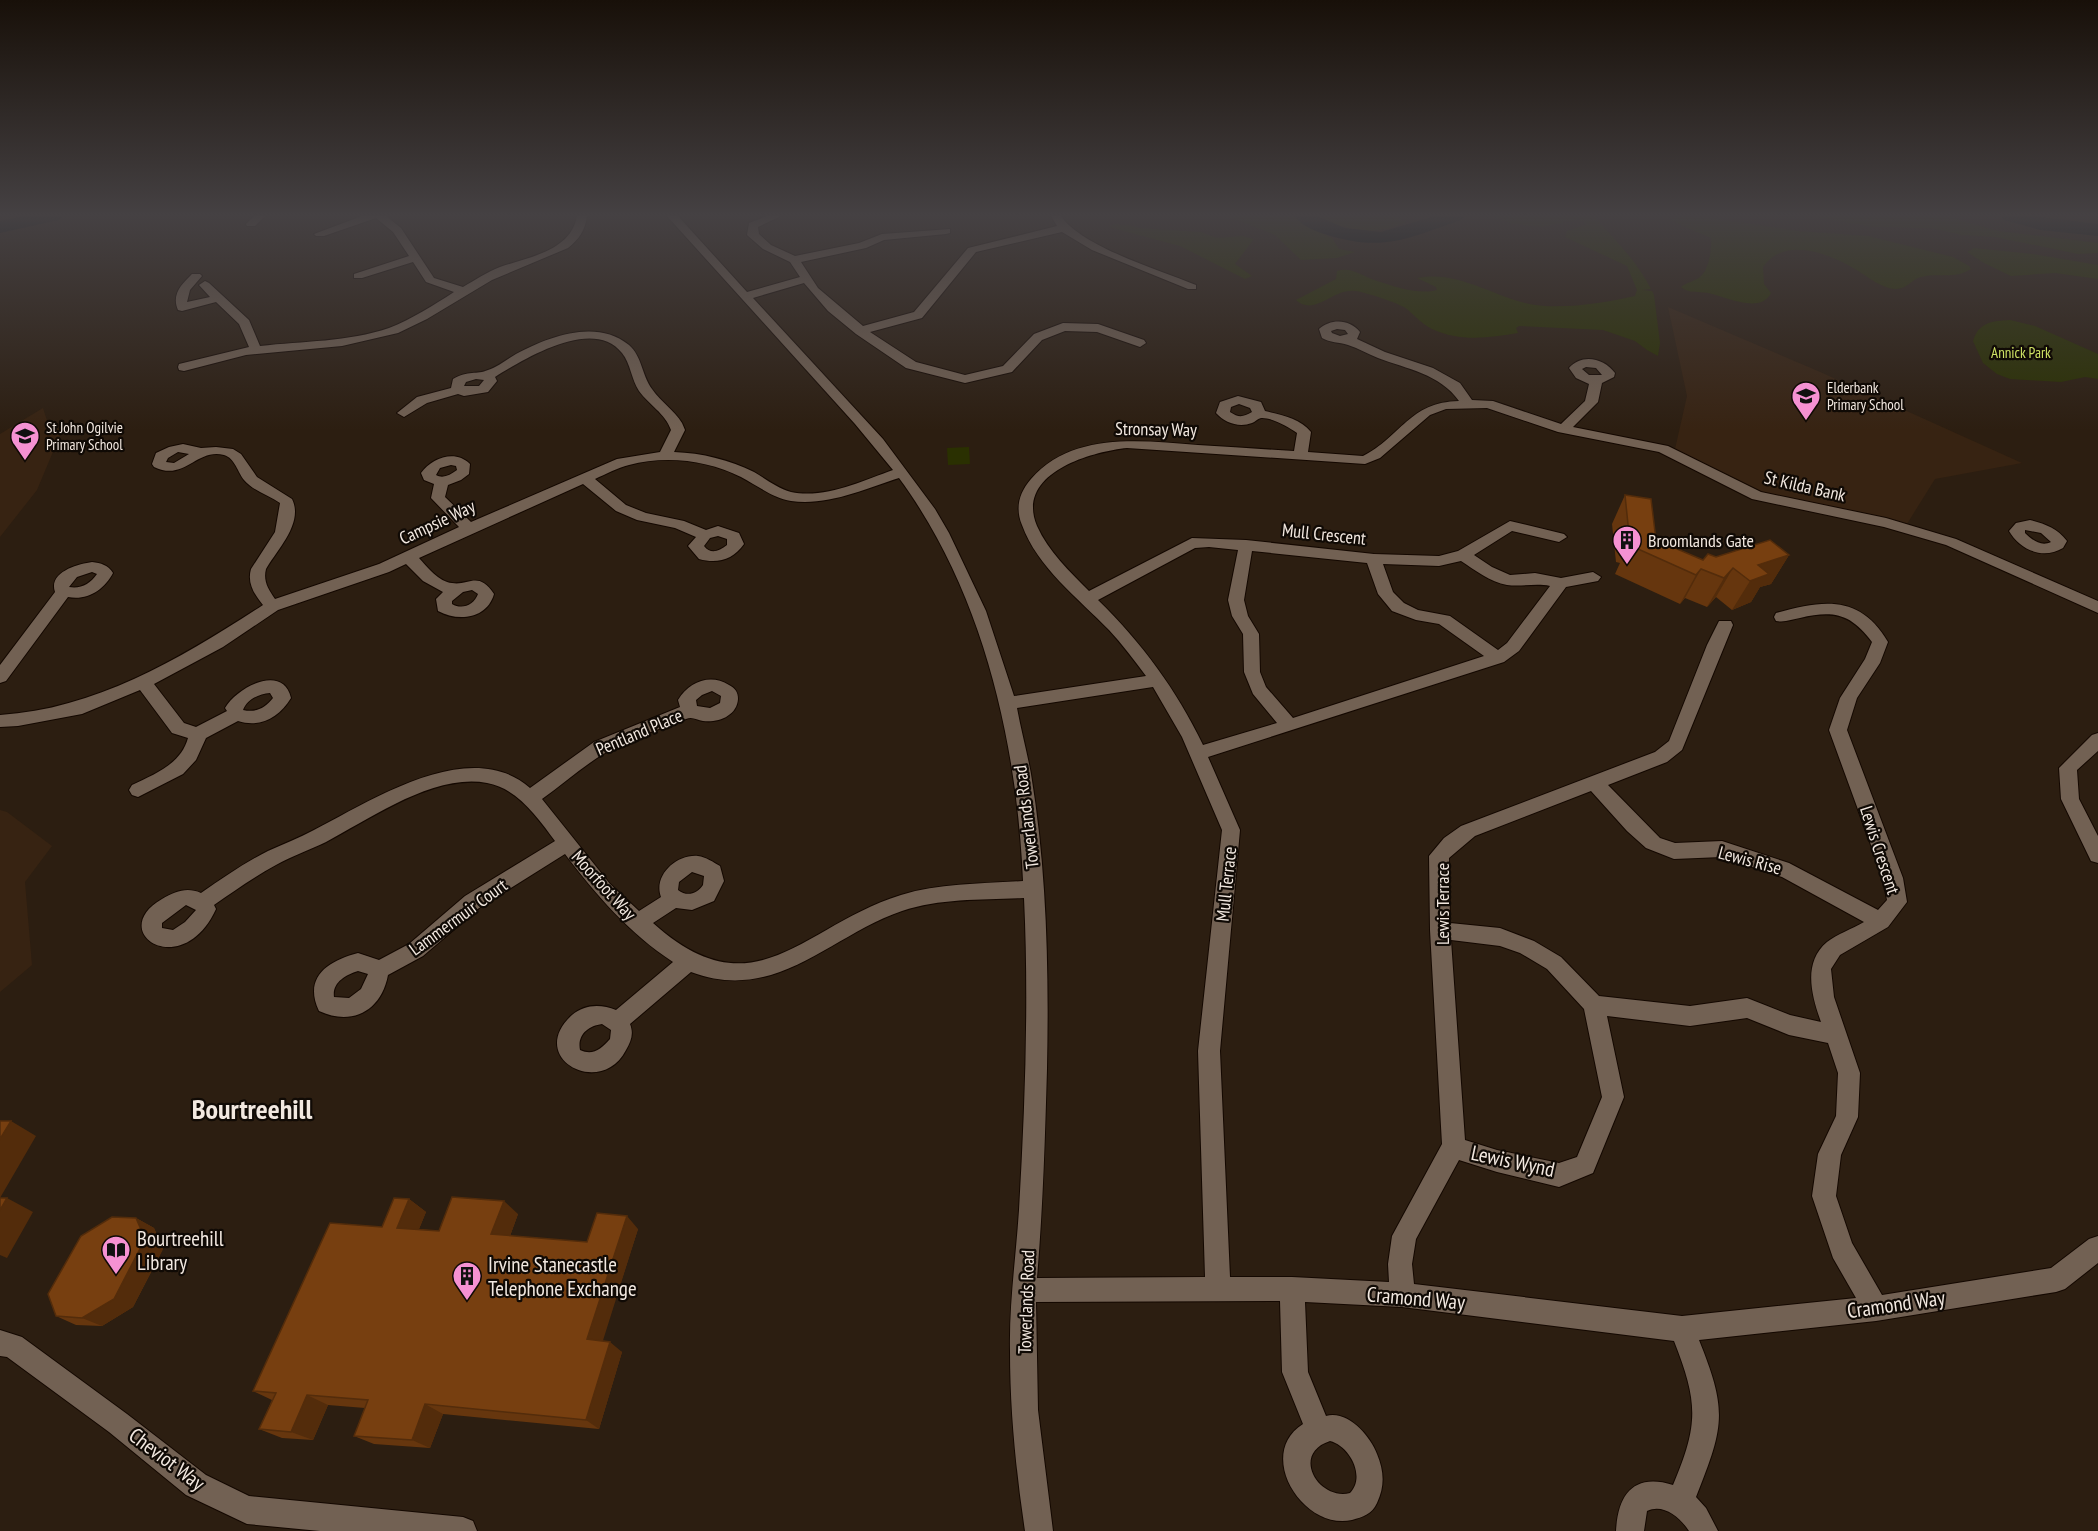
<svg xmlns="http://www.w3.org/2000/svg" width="2098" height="1531" font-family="'PT Sans Narrow',sans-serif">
<rect width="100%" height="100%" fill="#2c1e11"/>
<!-- built -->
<path fill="#372312" d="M1668,307L1818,371L2022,463L1935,479L1907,524L1781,498L1750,489L1675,449L1687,396Z
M43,408L50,430L63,428L37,490L0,537V434Z
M0,810L7,812L52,846L25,882L32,965L0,992Z"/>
<!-- green -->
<path fill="#2a3001" d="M1228,216H1298L1313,229L1332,238L1339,249L1355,252L1337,258L1301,260L1275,235Z
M1319,216H1394L1406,222C1381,233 1361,233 1336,224C1329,222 1324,221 1319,216Z
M1495,216H1594C1615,240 1636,260 1651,289L1642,290L1652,291L1654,295L1660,343L1658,356L1647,350L1635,341L1603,330L1519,326L1516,328L1518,333C1489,338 1460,342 1432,329C1422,324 1415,316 1407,309C1399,303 1365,292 1355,291C1333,288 1315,317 1296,300L1336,279L1337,271C1351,266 1364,277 1377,281C1396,287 1418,295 1437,290L1436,287L1417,278C1455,270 1490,294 1525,303C1556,311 1604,303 1635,296L1637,290L1627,266L1565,237L1567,231L1588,224L1578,219L1542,227L1523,225L1507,222Z
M1677,216L1718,219L1798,231L1868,236L1953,257L1969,266L1971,269C1954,280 1937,272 1921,277C1912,279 1907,289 1896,289C1882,289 1867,276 1855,269C1828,253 1785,236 1763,267L1764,284L1771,293C1760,315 1725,296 1708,293C1698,291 1689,294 1681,287C1687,282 1697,281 1702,275C1709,268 1712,248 1711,238L1676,223L1672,219Z
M1810,216H1947L1998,231L2098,243V253L2078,254L1995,237L1962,235L1931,228L1874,227Z
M1114,224L1129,225L1139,228L1201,232L1217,238L1242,236L1254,239L1235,264L1252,276L1245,279L1180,246L1109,227Z
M1974,248L2033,254L2098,265V279L2055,273L2011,276L1984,263L1967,252Z
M2010,320L2035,326L2098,354V379L2085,377L2061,382L2010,379L1997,374L1983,363L1973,341C1979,322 1992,321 2010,320Z
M969,447L970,464L948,465L947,448Z"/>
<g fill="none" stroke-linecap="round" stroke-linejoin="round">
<!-- river -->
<path fill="#000a0d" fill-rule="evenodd" d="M24,216H62L59,220L0,233V221Z
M1295,216H1317L1345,228L1381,232L1435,216H1464L1461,220C1411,237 1385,252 1331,236C1318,232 1303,228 1295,216Z
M2001,216H2033L2098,224V236L2040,230L2004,220Z"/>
<!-- minor casing -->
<g stroke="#140801" stroke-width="2">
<path id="minor" d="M254,216H265L255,226H247L246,224Z
M362,216H386L401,228L434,278L463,287C475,280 487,272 500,267C529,257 571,251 577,216H587C585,231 579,239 568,248L492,280L427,319L398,333L342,346L246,355L184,371L179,370L178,367L179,364L249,347L239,324L216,302L182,311L178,310C171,294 182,284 192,274H200L202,276L190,290L187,302L210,297L199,285L205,281L209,283L249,320L260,346C303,341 348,342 389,328C412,319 434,305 454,292L426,282L413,262L362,278H354V274L409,256L393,232L376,218L324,236H316L314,234Z
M667,216H678L747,292L800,277L790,262L763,249L747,235L749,223L767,216H781L758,227L759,234L771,245L795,256L859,243L882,234L950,229V233L946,234L884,240L866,248L801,262L818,288L863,326L914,312L968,248L1057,226L1051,216H1061C1082,247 1160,270 1196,285V289H1188L1092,250L1062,232L976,252L922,318L870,332L916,362L965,375L1003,366L1034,334L1063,323L1098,324L1144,340L1146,343L1140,347L1097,332L1065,331L1042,340L1012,372L965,383L906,368L856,334L828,311L804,283L753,298L883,439L935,509L949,533L986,611L1014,696L1146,676C1134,660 1122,644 1109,630C1079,599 1037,567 1022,525C1015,508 1019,493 1031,479C1073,431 1142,441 1198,445C1230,447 1262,449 1294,451L1297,433C1289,427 1271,417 1261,418C1257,419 1255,422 1252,423C1239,428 1225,423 1216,413L1220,402L1238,396L1261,402L1265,411C1281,415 1300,418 1311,432L1308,452L1363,456C1401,437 1409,402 1459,401C1440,374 1407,369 1378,358C1368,354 1358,348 1348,345C1339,342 1330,343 1322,338L1319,329C1331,318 1350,319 1360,332L1357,339L1385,352L1433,368L1460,383L1472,400L1493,401L1561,424L1585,401L1589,384L1576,378L1569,368C1582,353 1604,358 1615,373L1614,377L1602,383L1598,402L1573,427L1668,446L1761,492L1886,518L1956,539L2098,601V613L1946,545L1884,527L1752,499L1659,452L1558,432L1487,408L1446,409L1430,415L1380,458L1365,464L1127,448C1089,452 1015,474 1037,526C1048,551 1070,572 1089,591L1192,538L1246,540L1374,554L1439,556L1458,551L1510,521L1564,534L1567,537L1559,542L1512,531L1474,555L1492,567L1510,575L1535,573L1561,578L1593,572L1601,577L1598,581L1566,587L1519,651L1504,662L1208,757L1240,830L1220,1051L1230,1277H1292L1389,1282L1388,1264L1392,1236L1442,1144L1430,930L1429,856L1444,838L1461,826L1655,752L1669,741L1707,645L1719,621H1731L1733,625L1682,750L1667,762L1608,785L1660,838L1675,843L1722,841L1789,863L1878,910L1887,900L1883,878L1829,730L1840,698L1865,659L1872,642C1851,614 1834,610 1800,618C1792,619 1785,623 1776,621L1774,617L1776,613C1823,600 1860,594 1888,642L1880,663L1857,698L1847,730L1903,878L1907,902L1888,927L1840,955L1831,969L1834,997L1860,1073L1858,1117L1841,1155L1836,1196L1852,1243L1882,1295L2051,1268L2089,1239L2098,1236V1263L2065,1289L2056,1292L1876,1321L1699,1340C1728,1412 1724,1426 1696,1497L1706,1508L1718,1531H1689C1680,1517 1663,1503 1647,1511L1644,1531H1616C1618,1494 1634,1473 1673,1485C1699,1424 1698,1402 1674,1341L1402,1307L1305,1302L1308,1372L1326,1416C1348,1410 1370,1436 1377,1454C1384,1471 1385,1486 1377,1503C1372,1514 1363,1517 1352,1520C1303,1531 1255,1454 1303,1424L1282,1372L1280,1301L1036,1302L1038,1410L1053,1531H1025C1016,1471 1010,1411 1010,1351C1009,1303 1016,1257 1019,1210C1025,1106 1029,1002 1024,898C984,900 941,898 902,911C829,936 776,1004 691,972L630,1024C634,1034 631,1041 626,1050C601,1099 525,1058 572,1015C585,1004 601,1004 616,1010L673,962C630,934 596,895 565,854L479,908L423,956L388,975C381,1012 351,1026 319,1011C303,977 328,961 358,953L379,960L409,944L465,896L555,841C538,818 517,788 487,783C434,773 370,819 326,842C309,850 292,856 276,865C254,877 234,891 214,905L216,909C182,983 105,932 162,899C176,891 187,887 201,893C223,878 244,863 268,851C283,844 299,838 314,830C371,801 470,735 530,788L594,742L680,707L678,700C689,682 710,673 729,685C735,688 738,692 738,699C737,716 718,723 703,721C697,720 692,716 686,719C662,728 626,740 605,753C583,766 563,784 542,799L610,884L639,911L661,897C653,876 676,854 698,856C706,857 713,862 720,866L724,881L714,901L692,910L676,908L653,923C755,1015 803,925 901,895C940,883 982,884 1023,881C1017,742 983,592 899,478C865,489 828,506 791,501C773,498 758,486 741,477C708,460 665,455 629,465C617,468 606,474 595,479L626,505L646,513L684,521L706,530L718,526L739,533L744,544C733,560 717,564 699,559L688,546L696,537L675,528L637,520L616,511L583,484L419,558C427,567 439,582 452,583C469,586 478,570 494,594C487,619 458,622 438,611L436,599L443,592L423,581L406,564L389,572L278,610L223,647L154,684L184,723L196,727L227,711L225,708C237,687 283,663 291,698C279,718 260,728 238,721L206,738L196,760L183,774L138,797L132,795L129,790L132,785C155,774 181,764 188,738L172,733L140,690L82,714L18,726L0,727V715C97,709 183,657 263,605C254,594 247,583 251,569L275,532L280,503C269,495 253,491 244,480C238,473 235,458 224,455C196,448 185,482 154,467L152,464L156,453L169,447L183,444L201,448L216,447L233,449L241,454L257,477L292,499C304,523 277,550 266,569C263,581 268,589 275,599L379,564L459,527L431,498L434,484L424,480L421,473C432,458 455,449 470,464L469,474L461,480L448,485L445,497L471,522L617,459L660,452L671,430C665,413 649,405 639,391C631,379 631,364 622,353C593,316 524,359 495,377L497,381L488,392L464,396L458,394L427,403L404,417L397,413L417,397L451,388L453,379C468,370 477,375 488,370C498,367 507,359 516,354C548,337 596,318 629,345C642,356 642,376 652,389C661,402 674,410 682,423L685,430L674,452C702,453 730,460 754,472C766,479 777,488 791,492C825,499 862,481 893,470L855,424ZM1337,329L1345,330L1348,334L1340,336L1332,333L1331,331ZM1586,367L1596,368L1602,375H1589L1582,369ZM476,379L484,380L479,386H464L466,382ZM1239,404L1250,408L1252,412C1243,417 1239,418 1230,412L1231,407ZM178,452L189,454L174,463L166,462L168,458ZM451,465L456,466L457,470C450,475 443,479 436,475L440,468ZM718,536L727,539V545C719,551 711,555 704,546L710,538ZM1209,547L1238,550L1228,600L1232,616L1243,634L1244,672L1253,694L1277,723L1203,745C1176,689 1142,643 1098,600L1195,548ZM1252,551L1367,563L1378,594L1392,611L1416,620L1439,624L1484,656L1293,718L1266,687L1260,672L1259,634L1248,616L1244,600ZM1461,561C1475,570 1490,582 1507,585C1521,587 1536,583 1550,586L1507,643L1498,650L1450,616L1418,610L1404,603L1393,592L1383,564L1439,566ZM472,590L478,594C474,605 462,610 452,604V601L463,592ZM1153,687L1182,737L1222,830L1198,1051L1205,1277L1037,1278C1043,1208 1045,1139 1047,1069C1049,971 1047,871 1031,774C1027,752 1021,730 1017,708ZM712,691L721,696L720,703L710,708L697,706L696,700L702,695ZM270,693L273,698C265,708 256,713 243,710C247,699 259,694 270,693ZM1591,791L1627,831L1646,848L1674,859L1722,857L1782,877L1864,922C1852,929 1837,934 1827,942C1802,963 1812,997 1821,1022L1790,1015L1747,998L1690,1006L1599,996L1561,957L1534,941L1500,928L1450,923L1449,858L1475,836ZM692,872L704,876L703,885C697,894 687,897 678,890L679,882ZM186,905L196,910L185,922L173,930L162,928V923ZM1451,940L1500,946L1520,953L1547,969L1584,1009L1602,1097L1577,1157L1559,1163L1497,1150L1465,1140ZM358,971L368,974L361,989L349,998L334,997C332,983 345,975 358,971ZM1607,1016L1690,1026L1747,1018L1789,1035L1828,1043L1838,1073L1836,1116L1818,1154L1812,1196L1833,1258L1856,1298L1682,1316L1414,1284L1412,1264L1416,1239L1459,1160L1497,1172L1559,1187L1593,1173L1624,1097ZM602,1024L611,1030L610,1039C601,1049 593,1056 580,1050C577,1035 588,1026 602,1024ZM1330,1441C1350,1446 1366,1477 1350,1493C1319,1501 1290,1454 1330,1441Z
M2030,520C2045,524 2057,528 2067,541L2063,548C2043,560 2020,550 2009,531L2016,523ZM2025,530L2041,533L2051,542C2041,547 2032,540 2025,533Z
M92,562C101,563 108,565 113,573C104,590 87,601 68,597L6,681L0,683V665L55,592C48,572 78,564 92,562ZM92,572L97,574C90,584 81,589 69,587L77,577Z
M2098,733V751L2077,770L2079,799L2098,836V863L2091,861L2061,799L2059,768L2092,735Z
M0,1330L22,1337L127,1414L206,1475L249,1496L463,1517L473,1521L477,1531H320L247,1524L186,1495L109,1432L7,1357L0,1356Z"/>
</g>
<!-- minor -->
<use href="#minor" fill="#726153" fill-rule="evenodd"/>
</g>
<!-- wall -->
<path fill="#66360e" d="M1625,495L1656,540L1703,560L1789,555L1771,584L1760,587L1751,602L1732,610L1716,597L1707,607L1685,598L1680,604L1615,574L1620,563L1616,562L1612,524Z
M409,1199L426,1212L419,1229L439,1231L518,1214L510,1236L587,1242L638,1229L602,1341L622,1352L599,1429L443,1414L430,1448L374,1444L354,1436L365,1408L328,1405L313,1440L282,1438L259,1429L272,1400L253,1391L382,1227Z
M136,1218L154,1228L163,1249L133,1307L102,1326L76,1325L56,1316Z"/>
<!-- shaded-wall -->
<path fill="#532c0b" d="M1789,555L1771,584L1760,587L1751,602L1732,610L1750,581L1758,565Z
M1733,568L1716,597L1707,607L1724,578Z
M1701,569L1685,598L1680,604L1696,575Z
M11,1121L36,1136L0,1198V1139Z
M7,1198L33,1212L7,1258L0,1255V1210Z
M409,1199L426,1212L414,1241L397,1228Z
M504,1201L518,1214L506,1247L491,1234Z
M627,1216L638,1229L600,1350L587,1339Z
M136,1218L154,1228L163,1249L133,1307L102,1326L82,1318Z
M610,1342L622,1352L599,1429L586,1420Z
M307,1395L328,1405L313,1440L291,1432Z
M425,1404L443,1414L430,1448L412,1440Z"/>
<!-- building -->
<path fill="#773f10" stroke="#532c0b" stroke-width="1.5" d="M1625,495L1651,499L1656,540L1703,560L1708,554L1716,557L1770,540L1789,555L1758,565L1769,574L1750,581L1733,568L1724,578L1701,569L1696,575L1629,545L1637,535L1629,534Z
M0,1121H11L0,1139Z
M452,1197L504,1201L491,1234L587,1242L597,1213L627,1216L587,1339L610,1342L586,1420L425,1404L412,1440L354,1436L368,1400L307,1395L291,1432L259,1429L276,1393L253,1391L330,1223L382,1227L394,1198L409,1199L397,1228L439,1231Z
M0,1198H7L0,1210Z
M112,1217L136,1218L145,1239L114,1299L82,1318L56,1316L48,1294L81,1236Z"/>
<!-- sky -->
<linearGradient id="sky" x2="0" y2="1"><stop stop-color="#181009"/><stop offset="0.5" stop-color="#454143"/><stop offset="1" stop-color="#454143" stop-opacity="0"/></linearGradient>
<rect width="2098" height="430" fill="url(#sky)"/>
<!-- icons -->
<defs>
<g id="school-pin" transform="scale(1.5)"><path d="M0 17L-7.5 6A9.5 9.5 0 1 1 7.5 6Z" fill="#f591d2" stroke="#100a05"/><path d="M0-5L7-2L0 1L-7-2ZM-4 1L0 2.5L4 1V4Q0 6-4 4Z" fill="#111"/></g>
<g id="building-pin" transform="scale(1.5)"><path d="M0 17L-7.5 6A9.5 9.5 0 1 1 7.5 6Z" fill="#f591d2" stroke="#100a05"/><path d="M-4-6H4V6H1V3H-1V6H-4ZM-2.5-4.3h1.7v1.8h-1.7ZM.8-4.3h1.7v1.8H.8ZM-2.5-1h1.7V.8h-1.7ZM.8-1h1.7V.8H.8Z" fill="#111"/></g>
<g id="library-pin" transform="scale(1.5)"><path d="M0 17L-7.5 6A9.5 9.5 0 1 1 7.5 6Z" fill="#f591d2" stroke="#100a05"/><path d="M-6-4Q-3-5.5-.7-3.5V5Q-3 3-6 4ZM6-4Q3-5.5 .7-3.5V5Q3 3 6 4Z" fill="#111"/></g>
</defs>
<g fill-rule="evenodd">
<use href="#school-pin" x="1806" y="396"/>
<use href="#school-pin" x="25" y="436"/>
<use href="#building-pin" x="1627" y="540"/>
<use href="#library-pin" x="116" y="1250"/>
<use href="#building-pin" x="467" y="1276"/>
</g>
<g text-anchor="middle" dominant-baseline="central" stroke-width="4.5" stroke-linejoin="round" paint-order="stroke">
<!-- far-park labels -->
<g font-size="15" fill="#cee164" stroke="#100a05">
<text x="2021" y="352">Annick Park</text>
</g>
<!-- far-poi labels -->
<g font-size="15" fill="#f2e8e0" stroke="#100a05" text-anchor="start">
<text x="1827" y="387">Elderbank<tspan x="1827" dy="17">Primary School</tspan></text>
<text x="46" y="427">St John Ogilvie<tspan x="46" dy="17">Primary School</tspan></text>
</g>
<!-- street labels -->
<g font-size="18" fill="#f2e8e0" stroke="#100a05">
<text transform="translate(1156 429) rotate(1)">Stronsay Way</text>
<text transform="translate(1805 486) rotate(13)">St Kilda Bank</text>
<text transform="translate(437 522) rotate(-25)">Campsie Way</text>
<text transform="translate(1324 534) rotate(6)">Mull Crescent</text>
<text transform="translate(639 732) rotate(-23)">Pentland Place</text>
<text transform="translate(1026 817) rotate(-97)">Towerlands Road</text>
<text transform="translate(1880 850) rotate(72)">Lewis Crescent</text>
<text transform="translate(1750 860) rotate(15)">Lewis Rise</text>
<text transform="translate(1226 884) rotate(-84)">Mull Terrace</text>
<text transform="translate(604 885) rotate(48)">Moorfoot Way</text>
<text transform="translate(1442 904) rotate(-90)">Lewis Terrace</text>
<text transform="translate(458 917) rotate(-36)">Lammermuir Court</text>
<text transform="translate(1026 1302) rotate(-88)">Towerlands Road</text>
</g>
<!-- poi labels -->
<g font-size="18" fill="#f2e8e0" stroke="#100a05" text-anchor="start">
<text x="1648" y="540">Broomlands Gate</text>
</g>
<!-- near-street labels -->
<g font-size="21" fill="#f2e8e0" stroke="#100a05">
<text transform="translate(1513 1161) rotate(12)">Lewis Wynd</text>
<text transform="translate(1416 1298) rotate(5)">Cramond Way</text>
<text transform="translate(1896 1304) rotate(-8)">Cramond Way</text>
<text transform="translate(167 1459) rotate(37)">Cheviot Way</text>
</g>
<!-- near-poi labels -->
<g font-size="21" fill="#f2e8e0" stroke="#100a05" text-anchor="start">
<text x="137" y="1238">Bourtreehill<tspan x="137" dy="24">Library</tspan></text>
<text x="488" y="1264">Irvine Stanecastle<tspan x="488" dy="24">Telephone Exchange</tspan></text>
</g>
<!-- near-district labels -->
<g font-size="28" font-weight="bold" fill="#f2e8e0" stroke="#100a05">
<text x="252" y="1108">Bourtreehill</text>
</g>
</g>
</svg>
